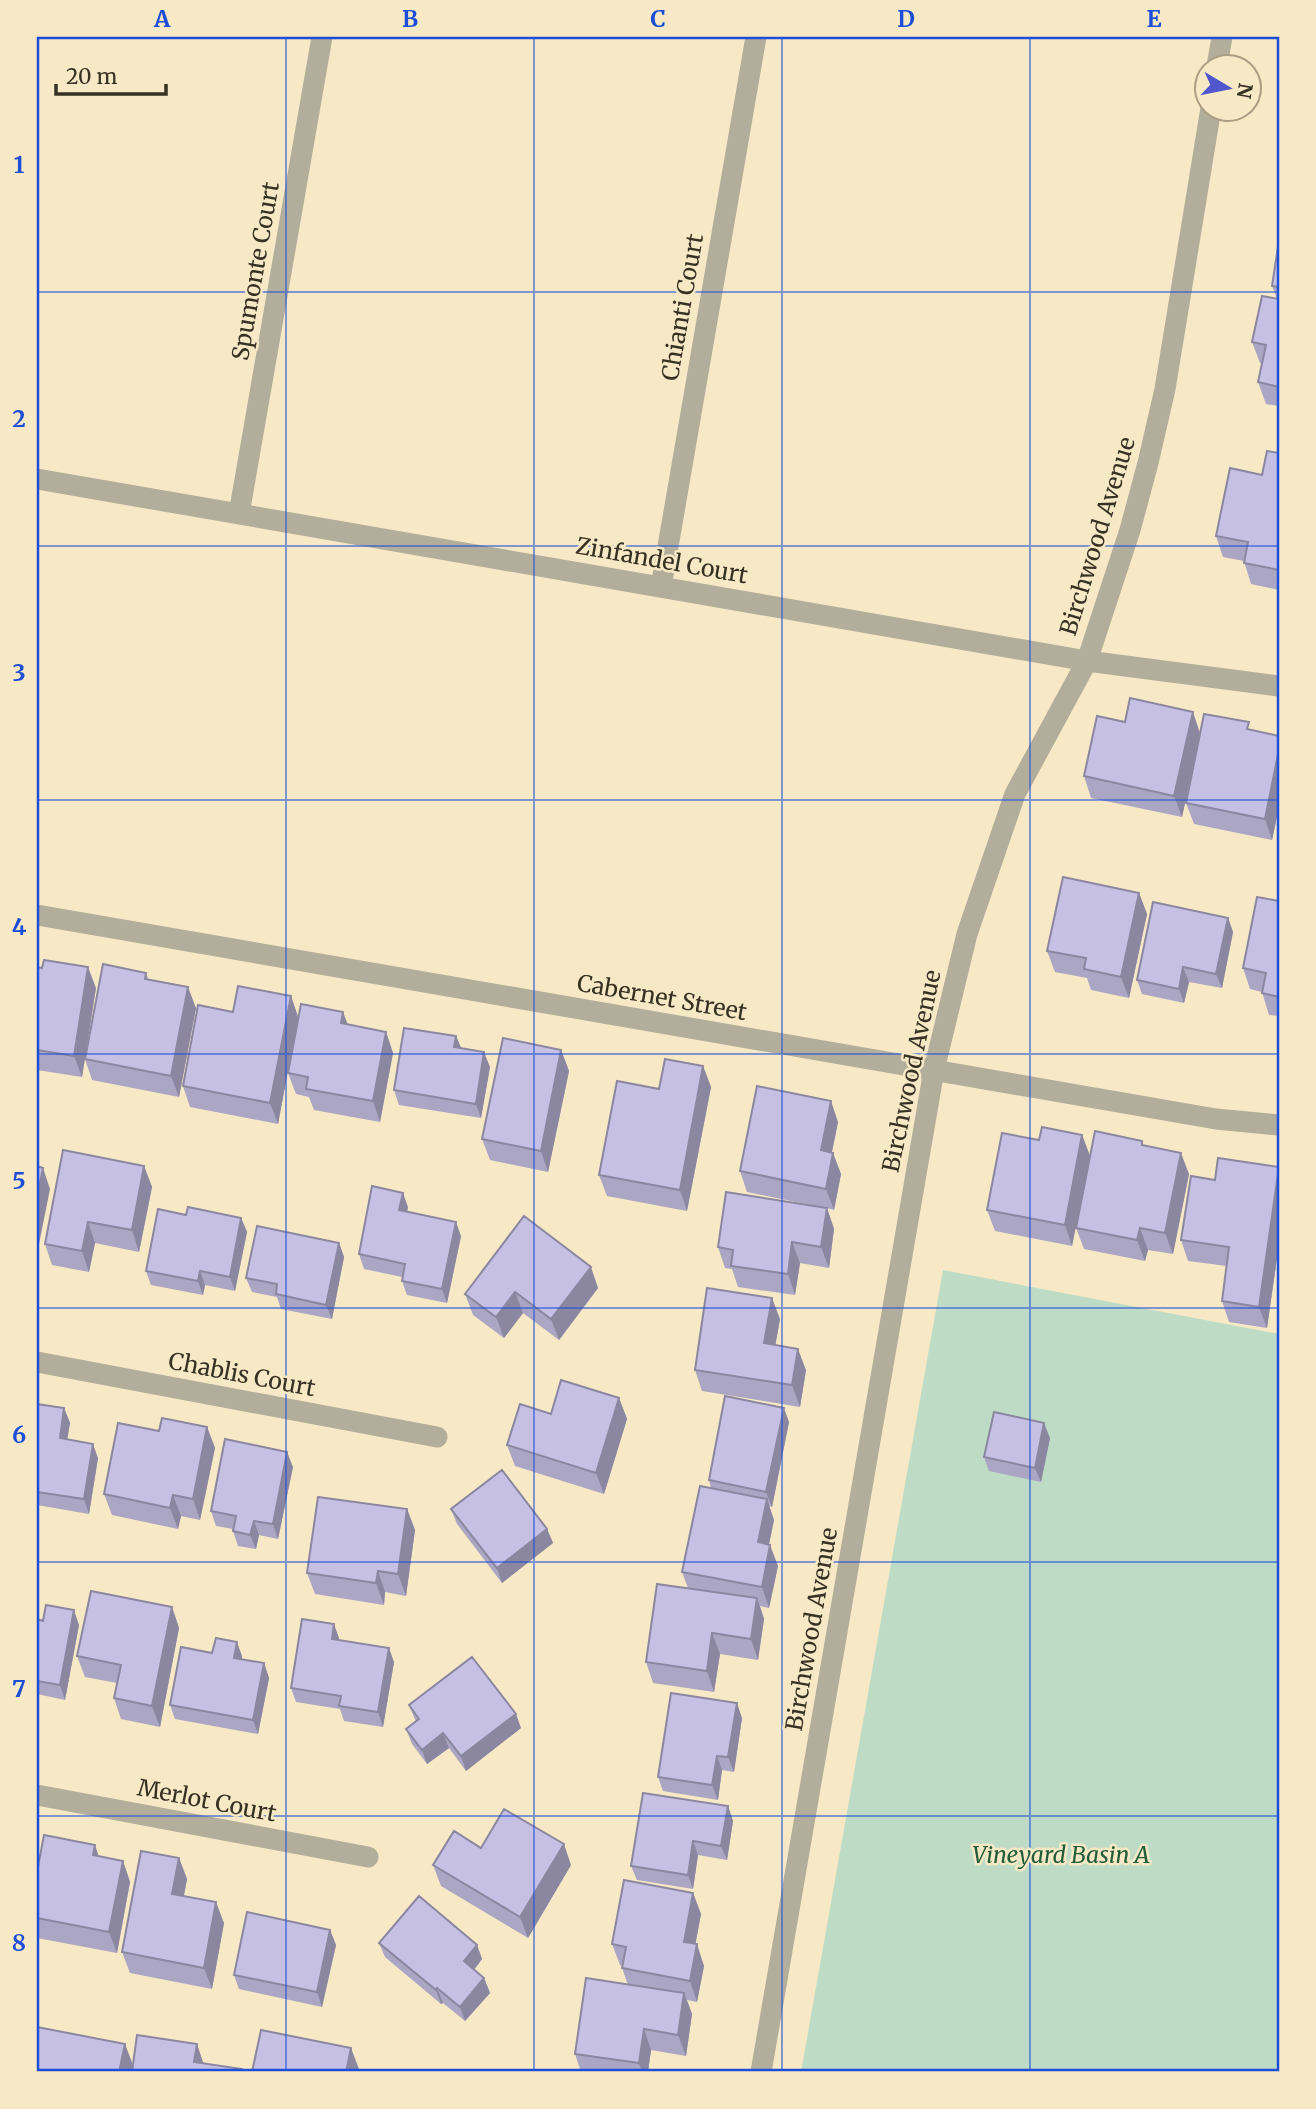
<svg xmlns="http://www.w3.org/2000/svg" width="1316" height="2109" font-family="Merriweather,serif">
<rect width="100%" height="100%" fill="#f7e9c5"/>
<!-- green -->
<path fill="#bedcc5" d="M943,1270L1279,1334V2072H801Z"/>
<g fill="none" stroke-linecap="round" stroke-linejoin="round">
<!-- street -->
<path stroke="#b3ad9b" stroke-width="21" d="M1217,66L1222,37
M37,479L1087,661L1279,686
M239,514L322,37
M661,587L756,37
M37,915L1216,1119L1279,1125
M37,1362L437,1437
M37,1795L368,1857
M761,2072L934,1070L967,934L1015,794L1087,661L1130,530L1148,463L1165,389L1211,108"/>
</g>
<!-- wall -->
<path fill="#aaa6c4" d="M1279,240V406L1266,404L1258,382L1262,363H1260L1252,342L1277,299L1272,286Z
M1279,453V590L1251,584L1244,561L1223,557L1216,536Z
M1125,722L1200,733L1252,730L1279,736V807L1272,840L1194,824L1186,803L1198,745L1182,817L1091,798L1084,776Z
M1139,893L1147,914L1129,998L1091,990L1087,978L1055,972L1047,951Z
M1279,901V1016L1269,1015L1262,992L1250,989L1243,968Z
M1228,918L1233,932L1222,988L1189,982L1184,1003L1142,994L1137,980Z
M37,967L42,968L96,988L82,1077L37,1070Z
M146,973L149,980L196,1008L179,1097L92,1080L85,1059Z
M291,996L298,1017L278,1124L190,1107L183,1086L233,1012Z
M348,1025L386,1032L393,1053L380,1122L314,1110L309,1097L296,1094L288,1073Z
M456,1036L461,1048L490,1067L481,1118L399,1105L394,1090Z
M561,1050L569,1071L548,1172L490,1160L482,1139Z
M703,1066L711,1087L687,1211L607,1196L599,1175L659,1089Z
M838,1122L832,1152L841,1174L834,1210L827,1208L834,1229L829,1268L800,1263L795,1295L738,1287L732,1269L725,1268L718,1247L820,1207L747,1192L740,1171Z
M1082,1135L1090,1156L1072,1246L995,1231L987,1210L1039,1140Z
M1144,1145L1189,1174L1173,1254L1148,1250L1145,1261L1084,1249L1076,1228Z
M144,1166L152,1187L139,1252L95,1243L89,1272L52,1265L45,1244Z
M1279,1167V1244L1267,1328L1229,1322L1222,1301L1227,1266L1188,1261L1181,1240L1215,1180Z
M408,1207L407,1212L461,1236L447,1303L407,1295L402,1281V1277L364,1269L359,1254Z
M186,1215L241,1218L247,1232L235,1291L205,1285L203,1295L151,1285L146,1271Z
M339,1243L344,1257L332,1319L281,1309L277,1297L252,1292L246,1278Z
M598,1288L559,1340L523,1313L504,1338L473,1315L465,1294Z
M780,1319L775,1345L806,1370L800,1407L702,1391L695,1370Z
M619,1398L627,1419L604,1494L515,1466L507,1445L551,1414Z
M37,1404L64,1408L70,1423L67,1439L98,1458L89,1514L37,1505Z
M789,1422L772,1507L769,1506L774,1520L769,1545L778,1566L769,1608L760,1606L764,1619L758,1660L720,1654L714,1692L653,1683L646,1662L688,1588L682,1572L711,1488L709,1480Z
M207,1427L215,1448L200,1520L181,1516L178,1529L112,1515L104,1494L159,1431Z
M1050,1438L1041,1482L989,1471L984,1457Z
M293,1467L278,1539L259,1535L256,1549L238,1546L233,1531V1529L216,1526L211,1511Z
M407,1509L415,1530L406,1596L385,1592L384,1605L315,1594L307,1573Z
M451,1509L547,1529L553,1543L502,1583L457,1524Z
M172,1607L179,1628L160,1727L121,1719L114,1698L117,1683L85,1677L77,1656Z
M37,1619L79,1625L65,1700L37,1694Z
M339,1638V1640L394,1662L383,1727L344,1721L340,1709L296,1702L291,1688Z
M212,1653L242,1656V1660L264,1663L269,1678L258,1734L175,1719L170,1705Z
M409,1705L521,1728L466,1771L449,1748L427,1764L412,1744L406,1729L416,1722Z
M742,1718L734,1772L722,1770L718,1800L663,1791L658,1777Z
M728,1806L733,1821L727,1860L698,1855L693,1889L637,1880L631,1866Z
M481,1848L571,1865L528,1938L441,1886L433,1865Z
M99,1856L123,1861L130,1882L117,1953L37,1938V1872Z
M179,1858L187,1879L184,1896L224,1923L212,1989L130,1973L122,1952Z
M693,1893L701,1914L695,1944L704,1966L697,2002L687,2000L692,2014L686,2056L651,2050L648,2072H581L575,2054L628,1985L622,1968L623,1966L620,1965L612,1944Z
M330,1930L336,1945L322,2007L239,1989L234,1975Z
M379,1943L477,1945L482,1959L474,1970L484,1978L490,1993L465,2021L443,2003L441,2004L385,1957Z"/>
<!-- shaded-wall -->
<path fill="#8b87a0" d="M1193,712L1200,733L1182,817L1174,796Z
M1279,749V807L1272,840L1265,819Z
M1139,893L1147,914L1129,998L1121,977Z
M1228,918L1233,932L1222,988L1216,974Z
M88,967L96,988L82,1077L74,1056Z
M1183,967L1189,982L1184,1003L1179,989Z
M188,987L196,1008L179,1097L171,1076Z
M291,996L298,1017L278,1124L270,1103Z
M343,1012L351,1033L341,1023Z
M386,1032L393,1053L380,1122L373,1101Z
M456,1036L462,1050L454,1047Z
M561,1050L569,1071L548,1172L541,1151Z
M484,1052L490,1067L481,1118L476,1104Z
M703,1066L711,1087L687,1211L680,1190Z
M831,1101L838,1122L828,1171L821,1150Z
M1082,1135L1090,1156L1072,1246L1065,1225Z
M833,1153L841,1174L834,1210L826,1189Z
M1181,1153L1189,1174L1173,1254L1165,1233Z
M144,1166L152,1187L139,1252L132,1230Z
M43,1168L50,1189L37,1254V1197Z
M1279,1172V1244L1267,1328L1259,1307Z
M403,1193L408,1207L404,1225L399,1210Z
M827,1208L834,1229L829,1268L821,1247Z
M241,1218L247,1232L235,1291L230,1277Z
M88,1222L95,1243L89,1272L82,1251Z
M456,1222L461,1236L447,1303L442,1289Z
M1140,1228L1148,1250L1145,1261L1137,1240Z
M792,1242L800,1263L795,1295L788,1274Z
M339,1243L344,1257L332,1319L326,1305Z
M591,1267L598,1288L559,1340L551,1319Z
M200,1271L205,1285L203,1295L198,1281Z
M515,1292L523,1313L504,1338L496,1317Z
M772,1298L780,1319L772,1365L764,1343Z
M798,1349L806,1370L800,1407L792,1385Z
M619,1398L627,1419L604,1494L596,1473Z
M64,1408L70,1423L65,1453L60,1438Z
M784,1408L789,1422L772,1507L766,1492Z
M1044,1423L1050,1438L1041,1482L1035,1468Z
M207,1427L215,1448L200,1520L193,1499Z
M93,1444L98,1458L89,1514L84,1499Z
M287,1452L293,1467L278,1539L273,1524Z
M173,1495L181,1516L178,1529L170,1508Z
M767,1499L774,1520L765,1563L758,1542Z
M407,1509L415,1530L406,1596L398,1574Z
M254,1521L259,1535L256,1549L250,1535Z
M547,1529L553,1543L502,1583L497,1568Z
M770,1545L778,1566L769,1608L762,1587Z
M378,1571L385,1592L384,1605L376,1583Z
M757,1598L764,1619L758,1660L751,1639Z
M172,1607L179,1628L160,1727L152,1706Z
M74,1610L79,1625L65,1700L60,1685Z
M334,1624L339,1638L337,1653L332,1639Z
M712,1633L720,1654L714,1692L707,1671Z
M237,1642L242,1656L240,1673L234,1658Z
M389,1648L394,1662L383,1727L378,1712Z
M264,1663L269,1678L258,1734L253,1720Z
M737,1703L742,1718L734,1772L728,1757Z
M516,1714L521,1728L466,1771L461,1756Z
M443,1733L449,1748L427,1764L422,1750Z
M717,1756L722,1770L718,1800L712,1785Z
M728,1806L733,1821L727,1860L721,1846Z
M693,1841L698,1855L693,1889L688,1875Z
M564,1844L571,1865L528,1938L520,1917Z
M95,1845L102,1866L93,1855Z
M179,1858L187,1879L180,1915L172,1894Z
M123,1861L130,1882L117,1953L109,1932Z
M693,1893L701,1914L692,1963L684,1942Z
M216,1902L224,1923L212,1989L204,1968Z
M330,1930L336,1945L322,2007L317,1992Z
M697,1944L704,1966L697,2002L690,1981Z
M477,1945L482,1959L469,1976L464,1961Z
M484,1978L490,1993L465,2021L460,2007Z
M437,1988L443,2003L441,2004L436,1990Z
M684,1993L692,2014L686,2056L678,2035Z
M644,2029L651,2050L648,2072H642L639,2063Z
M125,2044L133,2065L131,2072H119Z
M197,2044L204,2065L194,2062Z
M351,2048L359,2069L358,2072H346Z"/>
<!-- building -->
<path fill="#c6c1e4" stroke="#8b87a0" stroke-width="2" d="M1279,240V287L1272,286Z
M1262,296L1279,299V387L1258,382L1266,345L1252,342Z
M1267,451L1279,453V570L1244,563L1248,542L1216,536L1230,468L1262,475Z
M1130,698L1193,712L1174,796L1084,776L1097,716L1125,722Z
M1204,714L1249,722L1247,729L1279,736V749L1265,819L1186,803Z
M1063,877L1139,893L1121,977L1084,969L1086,958L1047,951Z
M1257,897L1279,901V997L1262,993L1266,973L1243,968Z
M1153,902L1228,918L1216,974L1183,967L1179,989L1137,980Z
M44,960L88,967L74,1056L37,1050V967L42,968Z
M103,964L146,973L145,979L188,987L171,1076L85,1059Z
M238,986L291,996L270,1103L183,1086L198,1005L233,1012Z
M301,1004L343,1012L341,1023L386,1032L373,1101L306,1089L308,1077L288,1073Z
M404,1028L456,1036L454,1047L484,1052L476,1104L394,1090Z
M503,1038L561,1050L541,1151L482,1139Z
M665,1059L703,1066L680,1190L599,1175L617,1081L659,1089Z
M757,1086L831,1101L821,1150L833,1153L826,1189L740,1171Z
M1042,1127L1082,1135L1065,1225L987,1210L1002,1133L1039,1140Z
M1095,1131L1142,1141V1145L1181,1153L1165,1233L1140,1228L1137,1240L1076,1228Z
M63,1150L144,1166L132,1230L88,1222L82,1251L45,1244Z
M1218,1158L1279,1167L1259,1307L1222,1301L1229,1247L1181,1240L1191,1176L1215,1180Z
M37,1166L43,1168L37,1197Z
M372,1186L403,1193L399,1210L456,1222L442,1289L402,1281L405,1264L359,1254Z
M726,1192L827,1208L821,1247L792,1242L788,1274L731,1266L733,1250L718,1247Z
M188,1207L241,1218L230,1277L200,1271L198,1281L146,1271L158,1209L186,1215Z
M524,1216L591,1267L551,1319L515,1292L496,1317L465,1294Z
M257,1226L339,1243L326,1305L276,1294L277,1284L246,1278Z
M707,1288L772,1298L764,1343L798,1349L792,1385L695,1370Z
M561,1380L619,1398L596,1473L507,1445L520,1404L551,1414Z
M725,1396L784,1408L766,1492L709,1480Z
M37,1404L64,1408L60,1438L93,1444L84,1499L37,1492Z
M994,1412L1044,1423L1035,1468L984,1457Z
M162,1418L207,1427L193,1499L173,1495L170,1508L104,1494L118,1423L159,1431Z
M225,1439L287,1452L273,1524L254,1521L250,1535L233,1531L236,1516L211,1511Z
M502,1470L547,1529L497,1568L451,1509Z
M700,1486L767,1499L758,1542L770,1545L762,1587L682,1572Z
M318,1497L407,1509L398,1574L378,1571L376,1583L307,1573Z
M657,1584L757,1598L751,1639L712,1633L707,1671L646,1662Z
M91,1591L172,1607L152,1706L114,1698L121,1665L77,1656Z
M46,1605L74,1610L60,1685L37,1681V1619L43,1621Z
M302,1619L334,1624L332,1639L389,1648L378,1712L339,1706L341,1696L291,1688Z
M216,1638L237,1642L234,1658L264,1663L253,1720L170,1705L181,1647L212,1653Z
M472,1657L516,1714L461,1756L443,1733L422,1750L406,1729L419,1719L409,1705Z
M671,1693L737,1703L728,1757L717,1756L712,1785L658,1777Z
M643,1793L728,1806L721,1846L693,1841L688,1875L631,1866Z
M504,1809L564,1844L520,1917L433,1865L454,1831L481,1848Z
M44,1835L95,1845L93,1855L123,1861L109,1932L37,1918V1872Z
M141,1851L179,1858L172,1894L216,1902L204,1968L122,1952Z
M624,1880L693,1893L684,1942L697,1944L690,1981L622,1968L626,1947L612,1944Z
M419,1896L477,1945L464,1961L484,1978L460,2007L437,1988L436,1990L379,1943Z
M247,1912L330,1930L317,1992L234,1975Z
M586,1978L684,1993L678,2035L644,2029L639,2063L575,2054Z
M37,2027L125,2044L119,2072H37Z
M261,2030L351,2048L346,2072H252Z
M137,2035L197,2044L194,2062L242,2069L241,2072H132Z"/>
<!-- grid -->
<path fill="none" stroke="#1d4ed8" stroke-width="2" stroke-opacity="0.55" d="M286,37V2072M534,37V2072M782,37V2072M1030,37V2072M37,292H1279M37,546H1279M37,800H1279M37,1054H1279M37,1308H1279M37,1562H1279M37,1816H1279"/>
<g text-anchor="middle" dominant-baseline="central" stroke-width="5" stroke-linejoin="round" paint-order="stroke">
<!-- street labels -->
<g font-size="23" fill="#363123" stroke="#f7e9c5">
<text transform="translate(255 271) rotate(-80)">Spumonte Court</text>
<text transform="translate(682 307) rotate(-80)">Chianti Court</text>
<text transform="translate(1097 536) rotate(-73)">Birchwood Avenue</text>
<text transform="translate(662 560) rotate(10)">Zinfandel Court</text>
<text transform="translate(662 997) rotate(10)">Cabernet Street</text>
<text transform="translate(911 1071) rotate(-78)">Birchwood Avenue</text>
<text transform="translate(242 1374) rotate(11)">Chablis Court</text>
<text transform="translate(811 1629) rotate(-80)">Birchwood Avenue</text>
<text transform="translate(207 1800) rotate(11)">Merlot Court</text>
</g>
<!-- park labels -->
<g font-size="23" font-style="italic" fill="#215d38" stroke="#f7e9c5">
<text x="1061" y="1854">Vineyard Basin A</text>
</g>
</g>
<!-- border -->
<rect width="1316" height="2109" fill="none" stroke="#f7e9c5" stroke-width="77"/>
<!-- north arrow -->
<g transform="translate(1228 88) rotate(100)"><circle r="33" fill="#f7e9c5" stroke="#aa9f84" stroke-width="2"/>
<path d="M0-5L12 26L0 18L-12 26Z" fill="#5056cc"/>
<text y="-10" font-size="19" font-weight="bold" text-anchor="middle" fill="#363123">N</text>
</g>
<!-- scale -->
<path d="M56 84v10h110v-10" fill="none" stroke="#363123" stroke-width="3.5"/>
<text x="66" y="84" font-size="21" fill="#363123" stroke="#f7e9c5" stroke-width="5" paint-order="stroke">20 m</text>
<rect x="38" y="38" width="1240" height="2032" fill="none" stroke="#1d4ed8" stroke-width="2.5"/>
<g font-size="23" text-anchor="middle" font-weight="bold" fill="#1d4ed8">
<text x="162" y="27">A</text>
<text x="410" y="27">B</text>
<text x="658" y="27">C</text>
<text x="906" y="27">D</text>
<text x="1154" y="27">E</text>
<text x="19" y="173">1</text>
<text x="19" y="427">2</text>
<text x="19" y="681">3</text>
<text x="19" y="935">4</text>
<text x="19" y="1189">5</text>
<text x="19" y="1443">6</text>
<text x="19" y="1697">7</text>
<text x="19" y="1951">8</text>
</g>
</svg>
